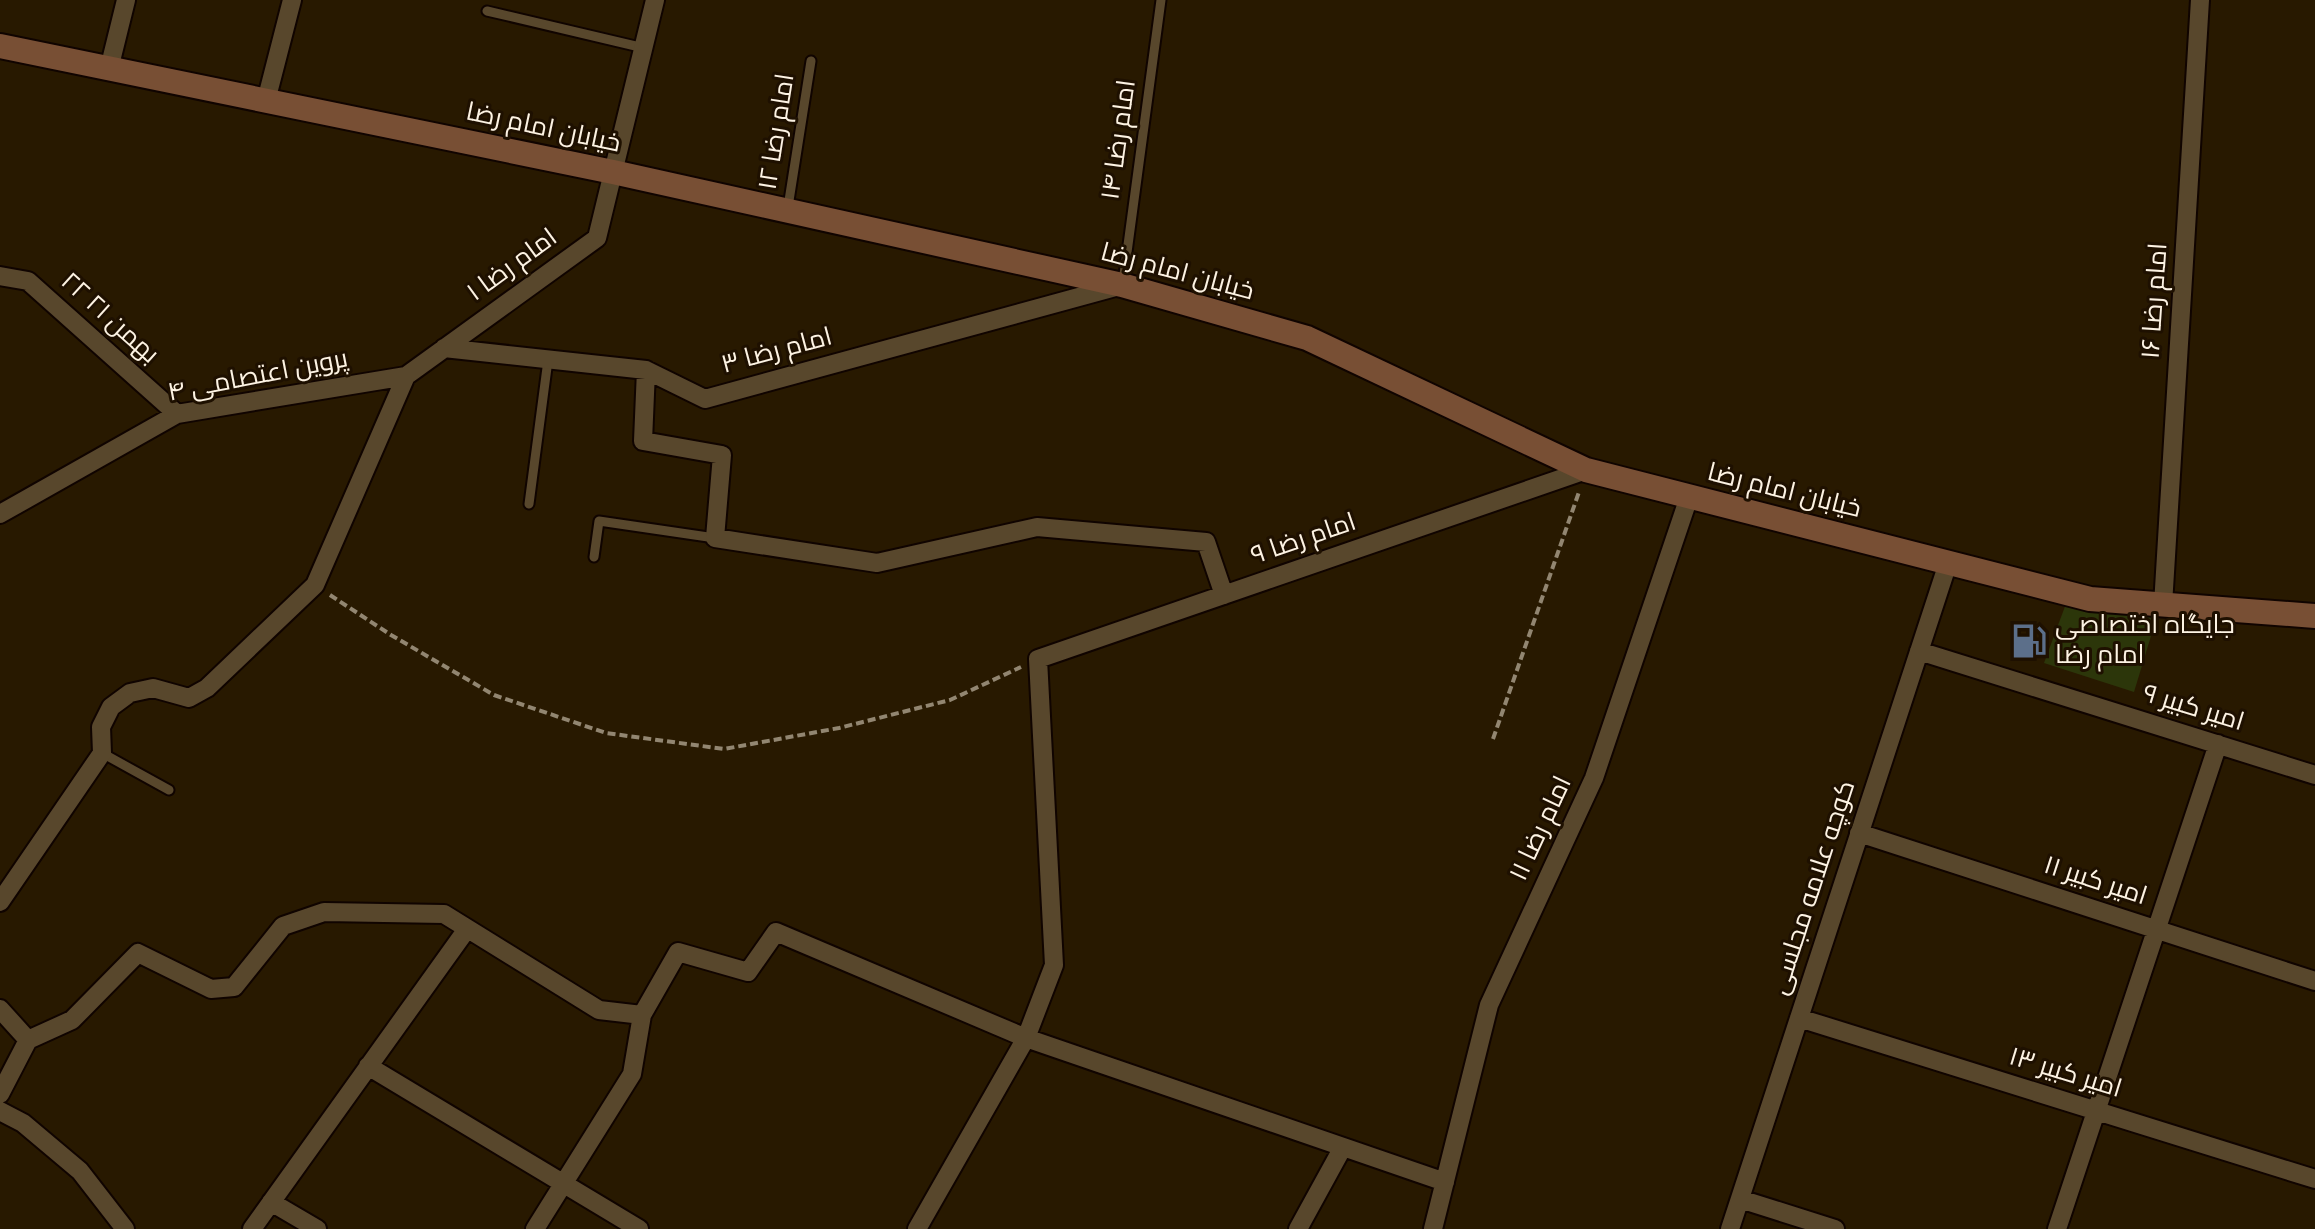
<svg xmlns="http://www.w3.org/2000/svg" width="2315" height="1229" font-family="Overpass,Cairo,sans-serif">
<rect width="100%" height="100%" fill="#281900"/>
<!-- green -->
<path fill="#2c360a" d="M2067,601L2158,613L2134,692L2044,663Z"/>
<g fill="none" stroke-linecap="round" stroke-linejoin="round">
<!-- lane casing -->
<g stroke="#100400" stroke-width="13">
<path id="lane" d="M487,11L644,48
M788,207L811,61
M1123,282L1161,0
M529,504L548,360
M594,557L599,521L715,538
M102,753L169,790"/>
</g>
<!-- street casing -->
<g stroke="#100400" stroke-width="22">
<path id="street" d="M109,69L126,0
M266,101L292,0
M0,276L28,281L177,414
M444,348L646,370L705,399L1119,286
M646,370L643,441L722,455L715,538L877,563L1037,527L1206,542L1224,595
M0,514L177,414L406,376L597,238L655,0
M2163,605L2200,0
M1919,651L2315,775
M1859,833L2315,981
M0,902L102,753L101,727L111,707L130,693L153,688L189,698L207,688L315,585L406,376
M0,1009L28,1040L0,1094
M1799,1018L2315,1179
M28,1040L72,1020L138,953L211,989L234,987L283,926L324,912L444,914L599,1010L642,1015
M368,1066L639,1229
M0,1111L23,1123L80,1171L125,1229
M1740,1199L1835,1229
M271,1202L317,1229
M252,1229L467,929
M535,1229L632,1074L642,1015L678,952L748,972L776,932L1026,1038L1445,1182
M917,1229L1026,1038L1054,965L1038,659L1586,470
M1298,1229L1343,1147
M1433,1229L1489,1005L1594,778L1689,497
M1730,1229L1948,563
M2057,1229L2218,744"/>
</g>
<!-- secondary casing -->
<g stroke="#100400" stroke-width="28">
<path id="secondary" d="M0,46L613,172L1122,285L1307,338L1586,470L2090,599L2315,616"/>
</g>
<!-- path -->
<path stroke="#928671" stroke-width="4" stroke-dasharray="8 4" stroke-linecap="butt" d="M330,595L391,635L494,695L606,733L724,749L839,728L950,700L1021,667
M1493,739L1579,492"/>
<!-- lane -->
<use href="#lane" stroke="#58472c" stroke-width="9"/>
<!-- street -->
<use href="#street" stroke="#58472c" stroke-width="18"/>
<!-- secondary -->
<use href="#secondary" stroke="#784f34" stroke-width="24"/>
</g>
<!-- icons -->
<defs>
<g id="fuel-bare" transform="scale(2.76)"><path d="M-5.5-6h7V0h2V4h1.3V-2.5L3-4.5l.8-.8L6-3V5H2.5V1h-1V6h-7ZM-4.2-4.7v3.2H.2V-4.7Z" fill="#5c6f8a" stroke="#1e1000" stroke-width="2.5" paint-order="stroke"/></g>
</defs>
<g fill-rule="evenodd">
<use href="#fuel-bare" x="2029" y="641"/>
</g>
<g text-anchor="middle" dominant-baseline="central" stroke-width="6" stroke-linejoin="round" paint-order="stroke">
<!-- street labels -->
<g font-size="26" fill="#fdf3e3" stroke="#1e1000">
<text transform="translate(543 129) rotate(12)">خیابان امام رضا</text>
<text transform="translate(778 132) rotate(-81)">امام رضا ۱۲</text>
<text transform="translate(1120 140) rotate(-82)">امام رضا ۱۴</text>
<text transform="translate(513 266) rotate(-36)">امام رضا ۱</text>
<text transform="translate(1177 273) rotate(15)">خیابان امام رضا</text>
<text transform="translate(2156 301) rotate(-86)">امام رضا ۱۶</text>
<text transform="translate(109 319) rotate(42)">۲۲ بهمن ۲۱</text>
<text transform="translate(777 352) rotate(-15)">امام رضا ۳</text>
<text transform="translate(258 377) rotate(-11)">پروین اعتصامی ۴</text>
<text transform="translate(1784 492) rotate(14)">خیابان امام رضا</text>
<text transform="translate(1304 540) rotate(-19)">امام رضا ۹</text>
<text transform="translate(2193 709) rotate(17)">امیر کبیر ۹</text>
<text transform="translate(1542 829) rotate(-65)">امام رضا ۱۱</text>
<text transform="translate(2095 882) rotate(18)">امیر کبیر ۱۱</text>
<text transform="translate(1814 888) rotate(-72)">کوچه علامه مجلسی</text>
<text transform="translate(2065 1074) rotate(17)">امیر کبیر ۱۳</text>
</g>
<!-- poi labels -->
<g font-size="26" fill="#fdf3e3" stroke="#1e1000" text-anchor="start">
<text x="2055" y="626">جایگاه اختصاصی<tspan x="2055" dy="30">امام رضا</tspan></text>
</g>
</g>
</svg>
